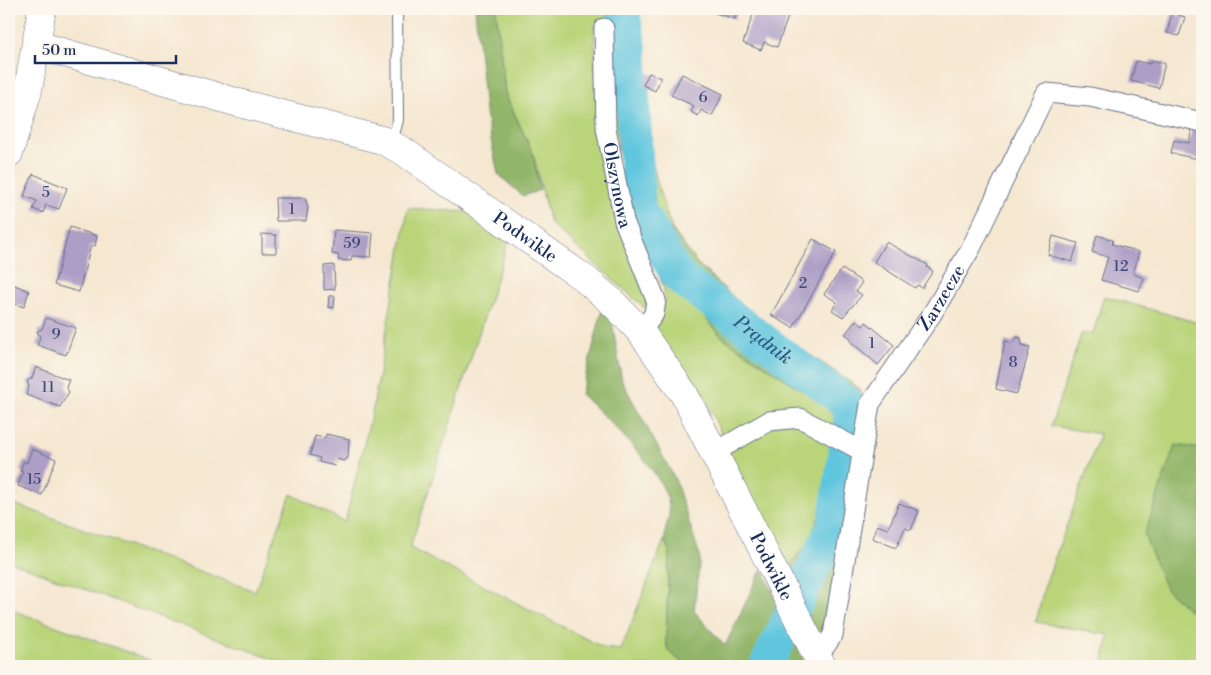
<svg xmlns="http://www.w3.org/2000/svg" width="1211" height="675" font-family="'Libre Bodoni',serif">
<rect width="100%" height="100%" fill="#fbf7ec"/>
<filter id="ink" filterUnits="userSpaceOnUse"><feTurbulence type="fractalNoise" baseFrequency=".02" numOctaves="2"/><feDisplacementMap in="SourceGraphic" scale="10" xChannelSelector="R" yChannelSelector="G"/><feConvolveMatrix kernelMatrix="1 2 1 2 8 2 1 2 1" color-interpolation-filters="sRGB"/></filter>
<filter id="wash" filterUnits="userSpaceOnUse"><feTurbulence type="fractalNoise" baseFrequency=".0096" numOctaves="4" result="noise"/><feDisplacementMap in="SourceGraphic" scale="20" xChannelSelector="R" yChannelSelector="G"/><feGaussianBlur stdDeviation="1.12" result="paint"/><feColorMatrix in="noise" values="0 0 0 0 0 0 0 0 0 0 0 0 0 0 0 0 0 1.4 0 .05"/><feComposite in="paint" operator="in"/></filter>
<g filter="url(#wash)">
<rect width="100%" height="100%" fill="#f5e7d0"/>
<!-- green -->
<path fill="#b9d479" stroke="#6a826c" d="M496,9H631L632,22L594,26L599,119L649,293L647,310L550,223L533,154L505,93Z
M635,41C642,104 649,169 672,229L647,248L722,337L835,412L827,495L809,542L784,572L701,389L653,329L665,300L664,288L632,209L618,149L610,68L623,44Z
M408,208L468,212L509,240L410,548L604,648L621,650L664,540L669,551L666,640L668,651L687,666H291L9,561V502L255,591L291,494L345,522L373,408Z
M1104,296L1202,324V449L1175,445L1166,589L1202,622V666H1102L1109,635L1036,622L1044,588L1100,434L1051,426L1081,334L1093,333Z
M9,609L166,666H9Z"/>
<!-- forest -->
<path fill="#92b669" stroke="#567264" d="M475,9H496L505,93L533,154L540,190L523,196L498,174L485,110Z
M672,229L697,263L756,318L859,388L865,403L827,630L818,637L784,572L809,542L827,495L835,412L722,337L647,248Z
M603,307L611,315L622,381L675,479L700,556L694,611L725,646L762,568L806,666H687L668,651L666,640L669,551C659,530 671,525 669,506C666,473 605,417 581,394Z
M1175,445L1202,449V622L1166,589L1144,535Z"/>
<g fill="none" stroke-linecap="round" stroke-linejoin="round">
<!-- river -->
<path stroke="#61c6de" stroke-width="34" id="s1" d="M622,9L630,48L639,210L679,277L847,403L851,416L834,525L766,666"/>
</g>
<g id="blocks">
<!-- building -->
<path fill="#ad9ec6" d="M703,9H738L735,19Z
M755,9H766L788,17L777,47L764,42L761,50L743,43Z
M1172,13L1185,17L1179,36L1167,33Z
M1151,60L1165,63L1159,88L1131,81L1136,61L1150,64Z
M649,73L661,78L655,91L643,85Z
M682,74L723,94L712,116L701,110L698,116L691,112L694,106L671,95Z
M1192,128L1202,130V160L1171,153L1174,140L1189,143Z
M33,174L67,188L59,209L46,205L43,213L33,209L37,201L24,196Z
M275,198H305L308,207L306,221H276Z
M70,227L97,236L95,246L91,245L79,292L54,285Z
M334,230L373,233L371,257L352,256L351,261L338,260L339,255L332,254Z
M262,234L276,235V253H262Z
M1097,235L1113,240L1112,244L1139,252L1133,274L1144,278L1139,291L1101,280L1108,257L1092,252Z
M1053,236L1078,243L1072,262L1048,255Z
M813,239L836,252L793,328L771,315Z
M886,242L928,265L927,267L933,271L922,288L917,285L915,288L874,262Z
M334,265L335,289L324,290V266Z
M842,269L862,282L856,291L862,295L843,317L832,310L837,302L824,294Z
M12,284L29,291L24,307L9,302Z
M329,296H335L334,308L328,307Z
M46,318L76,328L66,355L37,345L40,337L37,331L42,329Z
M856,320L863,326L866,322L894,345L878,365L850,341L852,339L845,334Z
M1017,337L1021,338L1022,345L1030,347L1017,394L996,389L1005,341L1012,343Z
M36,367L69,380L66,387L69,392L60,407L26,395L29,387L27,381L32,378Z
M326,434L349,439L348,458L344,461L337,459L335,466L319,462L320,458L310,455L315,436L325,438Z
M32,449L56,459L42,495L18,486L23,472L20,471L24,461L27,463Z
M899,503L919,511L911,530L905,528L896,548L872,538L877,525L888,529Z"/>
</g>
</g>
<g filter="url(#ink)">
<use href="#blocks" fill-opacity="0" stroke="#676f86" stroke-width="1"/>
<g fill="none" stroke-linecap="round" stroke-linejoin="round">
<!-- lane casing -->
<g stroke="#676f86" stroke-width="12">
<path id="lane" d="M392,143L398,120L397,9"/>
</g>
<!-- street casing -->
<g stroke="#676f86" stroke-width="21">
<g id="street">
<path id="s2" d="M604,28L606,128L624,221L656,300L654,314L641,332"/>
<path d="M715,452L769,421L800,418L862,451"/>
<path id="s3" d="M817,658L833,635L870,404L932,314L971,248L1046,93L1090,97L1202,122"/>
</g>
</g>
<!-- secondary casing -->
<g stroke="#676f86" stroke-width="29">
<g id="secondary">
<path id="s4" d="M37,45L239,103L382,140L403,151L585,279L612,302L641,332L684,394L822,666"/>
<path d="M9,153L28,90L42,9"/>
</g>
</g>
<!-- lane -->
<use href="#lane" stroke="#fff" stroke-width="10"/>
<!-- street -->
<use href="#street" stroke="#fff" stroke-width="19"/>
<!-- secondary -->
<use href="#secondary" stroke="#fff" stroke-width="28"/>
</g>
</g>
<g text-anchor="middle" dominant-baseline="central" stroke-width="5" stroke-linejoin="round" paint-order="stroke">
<!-- number labels -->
<g font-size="15" fill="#404b78">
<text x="703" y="97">6</text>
<text x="46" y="192">5</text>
<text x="292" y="209">1</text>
<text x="352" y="243">59</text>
<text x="1121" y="266">12</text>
<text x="803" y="283">2</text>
<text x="56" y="334">9</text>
<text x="872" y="343">1</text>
<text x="1013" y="362">8</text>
<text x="48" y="387">11</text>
<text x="34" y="479">15</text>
</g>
<!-- street labels -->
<g font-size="18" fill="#1b2f5e" stroke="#fbf7ec">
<text stroke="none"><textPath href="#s2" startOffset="158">Olszynowa</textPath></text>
<text stroke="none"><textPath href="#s4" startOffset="531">Podwikle</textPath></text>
<text stroke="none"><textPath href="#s3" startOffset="390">Zarzecze</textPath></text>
<text stroke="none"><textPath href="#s4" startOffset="950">Podwikle</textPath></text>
</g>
<!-- water labels -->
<g font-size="19" font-style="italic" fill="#305c84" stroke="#fbf7ec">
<text stroke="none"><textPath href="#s1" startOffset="385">Prądnik</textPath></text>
</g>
</g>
<!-- margin -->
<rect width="1211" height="675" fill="none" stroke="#fbf7ec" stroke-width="30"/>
<!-- scale -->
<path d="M35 55v8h141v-8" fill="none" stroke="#1b2f5e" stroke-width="2.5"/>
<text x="42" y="55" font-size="15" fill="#1b2f5e" stroke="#fbf7ec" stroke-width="4" paint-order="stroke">50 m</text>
</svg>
